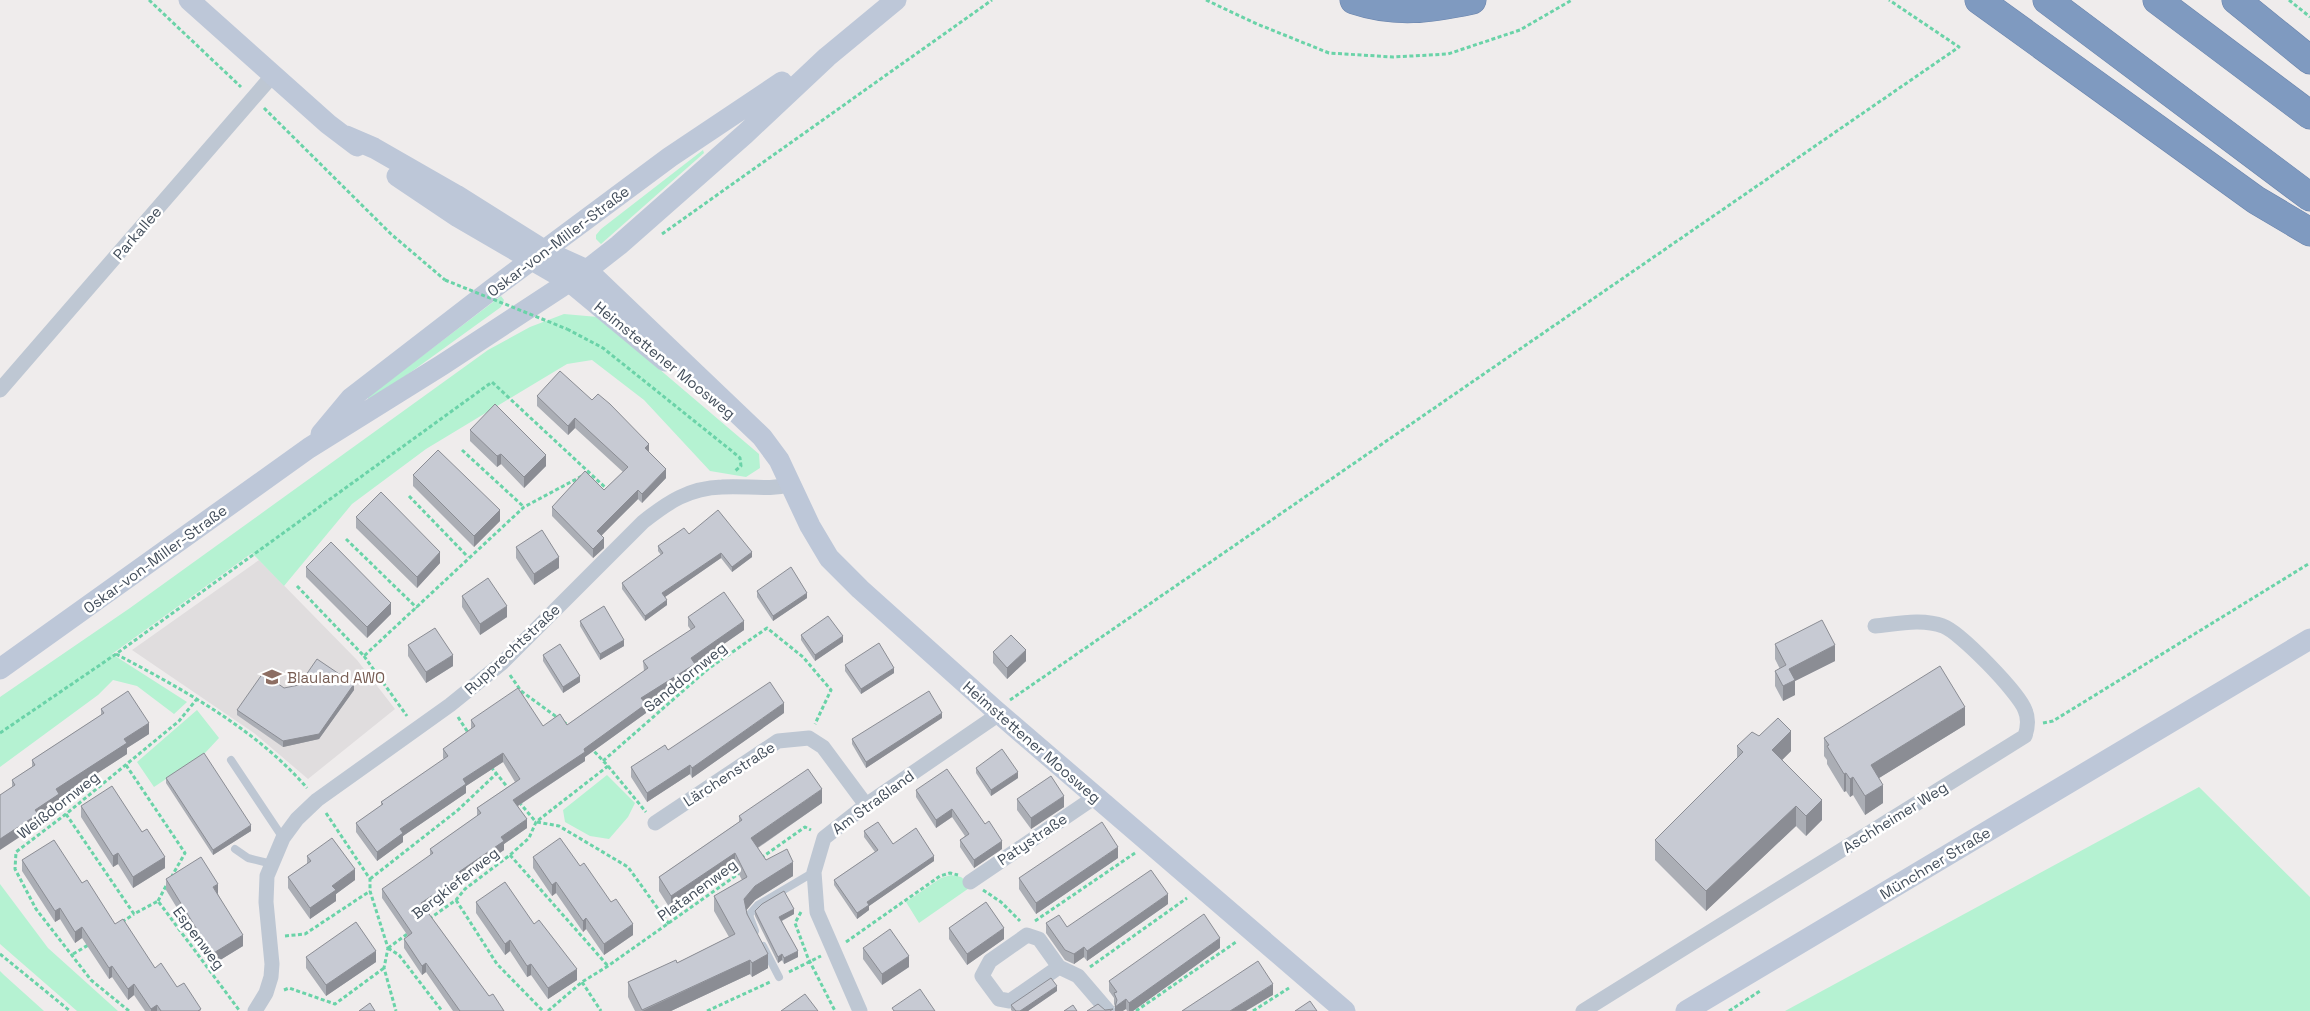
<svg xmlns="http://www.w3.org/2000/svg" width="2310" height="1011" font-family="'Space Grotesk',sans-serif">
<rect width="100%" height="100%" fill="#efecec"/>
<!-- education -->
<path fill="#e0ddde" d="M259,560L357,660L395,709L308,779L254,733L132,650Z"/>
<!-- green -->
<path fill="#b5f2d2" d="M703,150L704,153L601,244L596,239V235L601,229Z
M501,296L504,300L501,307L375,398L368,400V397Z
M564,314L598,317L759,454L760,468L746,477L710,471L644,400L592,360L567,364L426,449L352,504L284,586L252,553L112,654L187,702L174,714L137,686L113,680L98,695L0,767V697L130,608L488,350L530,327Z
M197,710L219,738L205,753L154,787L137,762Z
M607,775L635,803L628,817L609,839L590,836L565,822L563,810Z
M2199,787L2310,897V1011H1785Z
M951,875L961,877L972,886L919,923L906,902L941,878Z
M0,884L48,948L118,1011H77L0,944Z
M0,971L4,975L44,1011H0Z"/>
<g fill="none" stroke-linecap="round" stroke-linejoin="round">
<!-- highway casing -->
<g stroke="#6a84ac" stroke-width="29">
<path id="highway" d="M1354,0C1396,14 1430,9 1472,0
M1979,0L2256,200L2310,232
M2047,0L2310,197
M2157,0L2310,115
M2236,0L2310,60"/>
</g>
<!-- path -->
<path stroke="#6ad3a8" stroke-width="3" stroke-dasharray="4 2.5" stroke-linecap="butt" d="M149,0L241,87
M1206,0L1257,24L1329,53L1393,57L1448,54L1520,30L1572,0
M2289,0L2310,17
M264,108L391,234L445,280
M662,234L992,0
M567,329L603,348L733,452L740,458L741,466L735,471
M462,450L524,507
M409,496L468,557
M346,539L417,608
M297,586L364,656L524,507L582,476
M116,654C184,690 257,730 307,788
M364,656L407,716
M510,675L521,691L569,726
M1010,700L1959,47L1889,0
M458,717L469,734
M2043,723L2053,721L2310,563
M0,733L116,654L492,382L609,491
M603,761L708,669L767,628L803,657L831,690L815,724
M126,765L185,853L172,876
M608,766L646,812
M491,767L509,789
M519,802L536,822
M326,813L370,879V891L388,948L384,968L396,1011
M66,814L134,914L158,901L239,1010
M537,822L559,826L628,867L669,924
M510,855L608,966
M761,858L805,827L811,830
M370,879L458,810L496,774
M983,890L1001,902L1020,921
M456,900L497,964L543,1011
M158,901L167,884
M801,912L795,923L808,958L835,1011
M429,919L456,900L465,889L510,855L529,838L536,822L608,766L591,748
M1035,921L1135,853
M122,922L134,914
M285,936L305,934L370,891
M846,942L940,876L950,873L958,875
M388,948L410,932
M388,948L399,955L442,1011
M0,954L70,1011
M73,954L90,944
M1090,967L1187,898
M789,972L821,956
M582,982L601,1011
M284,990L289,988L335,1004L384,968
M129,1011L91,980L36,909L15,869L16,852L66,814L179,721L196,700
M548,1011L582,982L608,966L741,872
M707,1011L770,982
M1136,1011L1236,942
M1253,1011L1289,988
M1729,1011L1760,991"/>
<!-- lane -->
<path stroke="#bec7d3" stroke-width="8" d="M231,760L283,838
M235,849L248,858L272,864
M755,931L749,915L758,905L814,872
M763,946L779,977"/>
<!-- street -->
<path stroke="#bec7d3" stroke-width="15" d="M0,390L273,75
M655,823L778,741L809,738L823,747L866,805
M970,882L1095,797
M1059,967L1010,1001L999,999L982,976L990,961L1027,935L1039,939L1059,967L1078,976L1108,1011
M255,1011L266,993L271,977L272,964L266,902L267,876L283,838L297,819L317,800L450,705L502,663L643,522C668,502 689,488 722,487C746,485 768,491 792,484
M860,1011L817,912L814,872L824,838L866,805L999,714
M1583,1011L2025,736C2028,727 2029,719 2025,710C2019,693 1960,632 1943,626C1922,618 1896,624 1875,626"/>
<!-- secondary -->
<path stroke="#bdc7d8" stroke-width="21" d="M189,0L328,124L357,146
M346,136L374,148L456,195L545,251L587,270L762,437L779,460L810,526L829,558L860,589L995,710L1345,1011
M397,176L458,217L570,282L665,361
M321,434L351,398L491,290L670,157L782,82
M0,669L309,448L442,365L587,270L619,245L745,134L827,57L896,0
M1686,1011L2310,639"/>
<!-- highway -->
<use href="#highway" stroke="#7f9ac0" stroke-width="28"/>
<!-- path-bridge -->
<path stroke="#6ad3a8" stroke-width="3" stroke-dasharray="4 2.5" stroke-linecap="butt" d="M445,280L567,329"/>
</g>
<!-- wall -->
<path fill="#abaeb5" d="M537,396L649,452L666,478L642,503L638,499L601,536L604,548L593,558L552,516V507L604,490L623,472L575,428L568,435L537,406Z
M470,430L546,466L524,488L501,464L497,467L470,441Z
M413,475L500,521L474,547L413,486Z
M356,517L440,563L417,588L356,528Z
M689,534L752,557L732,572L721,558L665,597L667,605L645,621L622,589V583L661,555L658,551V546Z
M516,547L559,568L534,585L516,558Z
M306,567L391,614L367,638L306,577Z
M757,591L807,598L773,621L757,597Z
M462,596L507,617L480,635L462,607Z
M688,617L744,630L695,664V673L646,704V713L585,757V761L518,806L527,828L504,844V850L456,883V889L426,910L489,996L504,1011H453L426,972L422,975L404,948V939L408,936L382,898V889L430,856V849L477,816V808L515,782L503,762L466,786V793L403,836V842L377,861L356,832V823L381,806V802L444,759L443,758V749L471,729V720L543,726L567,725L644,671L643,661L691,630L688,626Z
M580,621L624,646L600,660L580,626Z
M801,635L843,642L815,661L801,640Z
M1775,644L1835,661L1795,681V695L1783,701L1775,686V671L1780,669L1775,659Z
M408,645L453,666L426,683L408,656Z
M993,652L1026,661L1007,679L993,663Z
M543,655L580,682L563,693L543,661Z
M845,665L894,673L861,694L845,671Z
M284,688L354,690L319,739L283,747L237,715V710Z
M101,709L149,734L127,748V754L59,798V805L38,819V825L12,788V780L32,767V760L101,715Z
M784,713L692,778L690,774L647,802L631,777V767L668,750Z
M942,718L866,768L852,744V739Z
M1965,725L1879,778L1883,803L1865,815L1853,795L1850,797L1846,791L1844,792L1827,764V760L1824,756V738Z
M1759,736L1791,751L1782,760L1822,820L1806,836L1796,826L1706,911L1655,860V840L1737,758V746Z
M976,768L1018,778L991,796L976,773Z
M166,778L251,831L213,855L166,783Z
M916,790L985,824L1002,849L974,868L960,847V840L965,836L952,817L936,828L916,797Z
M1017,799L1064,807L1031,829L1017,810Z
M822,803L758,848L766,860L793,876L755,900L746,910L768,968L752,977L750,974L671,1011H635L628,997V982L677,963L729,937L714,911V896L742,880L735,867L671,910L659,891V877L739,822V816Z
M81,806L165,868L133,888L118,864L113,867L81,817Z
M864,831L934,861L869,906V910L857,919L834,885V880L875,852L864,837Z
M307,856L355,880L336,894V901L310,919L288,888V877L307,864Z
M533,857L580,866L633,935L604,955L586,929L583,932L556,893L552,896L533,868Z
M1118,858L1036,914L1019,889V878Z
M22,860L82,883L115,924L155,968L177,987L201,1011H145L134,995L128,1000L112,977L109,979L82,938L75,943L60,919L55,922L22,871Z
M166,879L218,894L243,946L212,965L166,890Z
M476,902L534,924L577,980L548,999L531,975L527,977L510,951L505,955L476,913Z
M1168,904L1087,961L1084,957L1074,964L1065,960L1046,933V923L1067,927Z
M755,911L794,914L782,921L798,957L784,964L782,960L778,963L755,916Z
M949,928L1004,939L967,965L949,939Z
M863,948L909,967L882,985L863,959Z
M1220,948L1133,1011H1127L1126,1009L1115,1011V1006L1114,1004V998L1109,991V981Z
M306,957L376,962L326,996L306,968Z
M1057,991L1028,1011H1012L1011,1010V1005Z"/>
<!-- shaded-wall -->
<path fill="#8b8d94" d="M575,418V428L568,435V426Z
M649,444V454L645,448Z
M501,454V464L497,467V456Z
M546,455V466L524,488V477Z
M666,469V478L642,503V494Z
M638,490V499L597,540V531Z
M500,510V521L474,547V536Z
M604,538V548L593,558V549Z
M440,552V563L417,588V577Z
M752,552V557L732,572V567Z
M721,553V558L662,599V593Z
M559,557V568L534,585V574Z
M807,593V598L773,621V616Z
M667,600V605L645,621V616Z
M391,603V614L367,638V627Z
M507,606V617L480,635V624Z
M744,621V630L695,664V673L646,704V713L585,757V761L513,809V800L584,749L641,698L691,658Z
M843,636V642L815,661V655Z
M624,640V646L600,660V654Z
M1835,645V661L1795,681V695L1783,701V686L1789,669Z
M1026,650V661L1007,679V668Z
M453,655V666L426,683V672Z
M894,668V673L861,694V689Z
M580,676V682L563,693V687Z
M354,684V690L319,739L283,747V741Z
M784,703V713L692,778V768Z
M1965,707V725L1871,783V765Z
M942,713V718L866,768V762Z
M149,723V734L127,748V754L59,798V805L38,819V825L0,850V839L35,810L56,789L124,739Z
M1791,731V751L1772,770V750Z
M503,753V762L466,786V793L403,836V842L377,861V852L400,829L463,779Z
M690,765V774L647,802V793Z
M1018,772V778L991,796V790Z
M1846,773V791L1844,792V774Z
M1853,777V795L1850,797V779Z
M1883,785V803L1865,815V796Z
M822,789V803L751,852V838Z
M1064,796V807L1031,829V818Z
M1822,800V820L1806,836V816Z
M1796,806V826L1706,911V891Z
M952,809V817L936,828V820Z
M527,819V828L504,844V850L456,883V889L421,913V903L453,876L501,837Z
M251,825V831L213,855V850Z
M1002,841V849L974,868V860Z
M1118,847V858L1036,914V903Z
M118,853V864L113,867V856Z
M735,853V867L671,910V896Z
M934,856V861L869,906V910L857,919V913L867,902Z
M165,857V868L133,888V877Z
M793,862V876L755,900L744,913V899L755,886Z
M355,869V880L336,894V901L310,919V908L332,886Z
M556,882V893L552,896V885Z
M218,884V895L213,887Z
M1168,894V904L1087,961V951Z
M60,908V919L55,922V911Z
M794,909V914L779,922V917Z
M586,918V929L583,932V921Z
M633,924V935L604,955V944Z
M82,927V938L75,943V932Z
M1004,928V939L967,965V954Z
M243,935V946L212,965V954Z
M1220,938V948L1133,1011H1129V1003Z
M510,940V951L505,955V944Z
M1084,947V957L1074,964V954Z
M376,951V962L326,996V985Z
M798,951V957L784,964V958Z
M768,954V968L752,977V963Z
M782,954V960L778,963V957Z
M909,956V967L882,985V974Z
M750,960V974L671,1011H642Z
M426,963V972L422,975V966Z
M531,964V975L527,977V966Z
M112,966V977L109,979V968Z
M577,969V980L548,999V988Z
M134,984V995L128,1000V989Z
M1273,984V995L1246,1011H1230Z
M1057,986V991L1028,1011H1020Z
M1126,999V1009L1123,1011H1115V1007Z
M157,1005V1011H151V1009Z"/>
<!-- building -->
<path fill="#c7cad3" stroke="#8b8d94" d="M560,371L592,400L598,394L610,404L649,444L645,448L666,469L642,494L638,490L597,531L604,538L593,549L552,507L585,471L604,490L628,467L575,418L568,426L537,396Z
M495,404L546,455L524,477L501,454L497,456L470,430Z
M438,450L500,510L474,536L413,475Z
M381,492L440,552L417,577L356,517Z
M718,510L752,552L732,567L721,553L662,593L667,600L645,616L622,583L663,553L658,546L684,528L689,534Z
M542,530L559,557L534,574L516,547Z
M331,542L391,603L367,627L306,567Z
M791,567L807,593L773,616L757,591Z
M488,578L507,606L480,624L462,596Z
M724,592L744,621L691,658L695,664L641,698L646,704L584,749L585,752L513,800L527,819L501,837L504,841L453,876L456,880L421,903L489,996L493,994L504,1011H460L426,963L422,966L404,939L412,933L382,889L433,853L430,849L481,813L477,808L520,779L503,753L463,779L466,784L400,829L403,833L377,852L356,823L383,804L381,802L448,756L443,749L475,726L471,720L518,688L543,726L560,714L567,725L648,668L643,661L695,627L688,617Z
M604,606L624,640L600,654L580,621Z
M828,616L843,636L815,655L801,635Z
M1822,620L1835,645L1789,669L1795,680L1783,686L1775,671L1786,665L1775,644Z
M435,628L453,655L426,672L408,645Z
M1011,635L1026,650L1007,668L993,652Z
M879,643L894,668L861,689L845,665Z
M560,644L580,676L563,687L543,655Z
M317,659L354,684L319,734L283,741L237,710L263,673L284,688L299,685Z
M1940,666L1965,707L1871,765L1883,785L1865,796L1853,777L1850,779L1846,773L1844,774L1827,746L1829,745L1824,738Z
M770,682L784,703L692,768L690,765L647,793L631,767L665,745L668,750Z
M128,691L149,723L124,739L127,743L56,789L59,794L35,810L38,814L0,839V795L15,785L12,780L35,765L32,760L104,713L101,709Z
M929,691L942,713L866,762L852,739Z
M1778,718L1791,731L1772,750L1822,800L1806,816L1796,806L1706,891L1655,840L1743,752L1737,746L1752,732L1759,736Z
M1002,749L1018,772L991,790L976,768Z
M204,753L251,825L213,850L166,778Z
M808,769L822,789L751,838L766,860L787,849L793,862L755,886L744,899L747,914L768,954L752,963L750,960L642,1010L628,982L676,960L677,963L735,934L714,896L747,877L735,853L671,896L659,877L742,820L739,816Z
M947,769L985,824L989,821L1002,841L974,860L960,840L969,834L952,809L936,820L916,790Z
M1051,776L1064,796L1031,818L1017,799Z
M112,786L142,832L147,829L165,857L133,877L118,853L113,856L81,806Z
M878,822L893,844L916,828L934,856L867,902L869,905L857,913L834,880L878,850L864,831Z
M1102,822L1118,847L1036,903L1019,878Z
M332,838L355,869L332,886L336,890L310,908L288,877L311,861L307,856Z
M560,838L580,866L584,863L611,902L616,899L633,924L604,944L586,918L583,921L556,882L552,885L533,857Z
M54,840L82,883L87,880L115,924L123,919L155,968L161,963L177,987L184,983L201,1009L198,1011H161L157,1005L151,1009L134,984L128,989L112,966L109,968L82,927L75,932L60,908L55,911L22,860Z
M201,857L218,884L213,887L243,935L212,954L166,879Z
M1151,870L1168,894L1087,951L1084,947L1074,954L1065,950L1046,923L1059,915L1067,927Z
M505,882L534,924L539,920L577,969L548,988L531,964L527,966L510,940L505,944L476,902Z
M784,891L794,909L779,917L798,951L784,958L782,954L778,957L755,911L762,904Z
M986,902L1004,928L967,954L949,928Z
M1204,914L1220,938L1129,1003L1126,999L1115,1007L1117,1000L1114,993L1117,992L1109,981Z
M356,922L376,951L326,985L306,957Z
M890,929L909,956L882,974L863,948Z
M1258,961L1273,984L1230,1011H1182Z
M1051,978L1057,986L1020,1011H1016L1011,1005Z
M920,989L935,1011H894L892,1008Z
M805,994L818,1011H781Z
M1310,1001L1317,1011H1295Z
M370,1003L375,1011H359Z
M1098,1004L1105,1010L1113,1009L1110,1011H1087Z
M1073,1005L1077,1011H1064Z"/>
<!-- icons -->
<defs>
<g id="school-bare" transform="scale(1.5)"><path d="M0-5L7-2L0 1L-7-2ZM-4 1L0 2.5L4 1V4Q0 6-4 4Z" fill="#8d6e63" stroke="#fff" stroke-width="2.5" paint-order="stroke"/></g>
</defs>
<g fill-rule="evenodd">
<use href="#school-bare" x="272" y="677"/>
</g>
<g text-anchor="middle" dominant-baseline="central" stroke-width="5" stroke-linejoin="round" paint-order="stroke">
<!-- street labels -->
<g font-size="15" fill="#434e5b" stroke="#fff">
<text transform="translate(137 233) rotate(-49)">Parkallee</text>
<text transform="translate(558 241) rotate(-37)">Oskar-von-Miller-Straße</text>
<text transform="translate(665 360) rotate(39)">Heimstettener Moosweg</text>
<text transform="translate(155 559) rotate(-36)">Oskar-von-Miller-Straße</text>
<text transform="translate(512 649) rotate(-43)">Rupprechtstraße</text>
<text transform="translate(685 677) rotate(-39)">Sanddornweg</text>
<text transform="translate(1032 742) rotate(41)">Heimstettener Moosweg</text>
<text transform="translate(729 774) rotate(-33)">Lärchenstraße</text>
<text transform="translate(873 802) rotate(-36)">Am Straßland</text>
<text transform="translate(58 805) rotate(-38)">Weißdornweg</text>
<text transform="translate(1895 817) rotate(-32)">Aschheimer Weg</text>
<text transform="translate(1032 839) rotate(-34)">Patystraße</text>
<text transform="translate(1935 863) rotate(-31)">Münchner Straße</text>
<text transform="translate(455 883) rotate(-38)">Bergkieferweg</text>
<text transform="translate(697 890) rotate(-36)">Platanenweg</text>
<text transform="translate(199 938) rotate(53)">Espenweg</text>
</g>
<!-- education labels -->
<g font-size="15" fill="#785e54" stroke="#fff" text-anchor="start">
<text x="287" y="677">Blauland AWO</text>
</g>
</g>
</svg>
